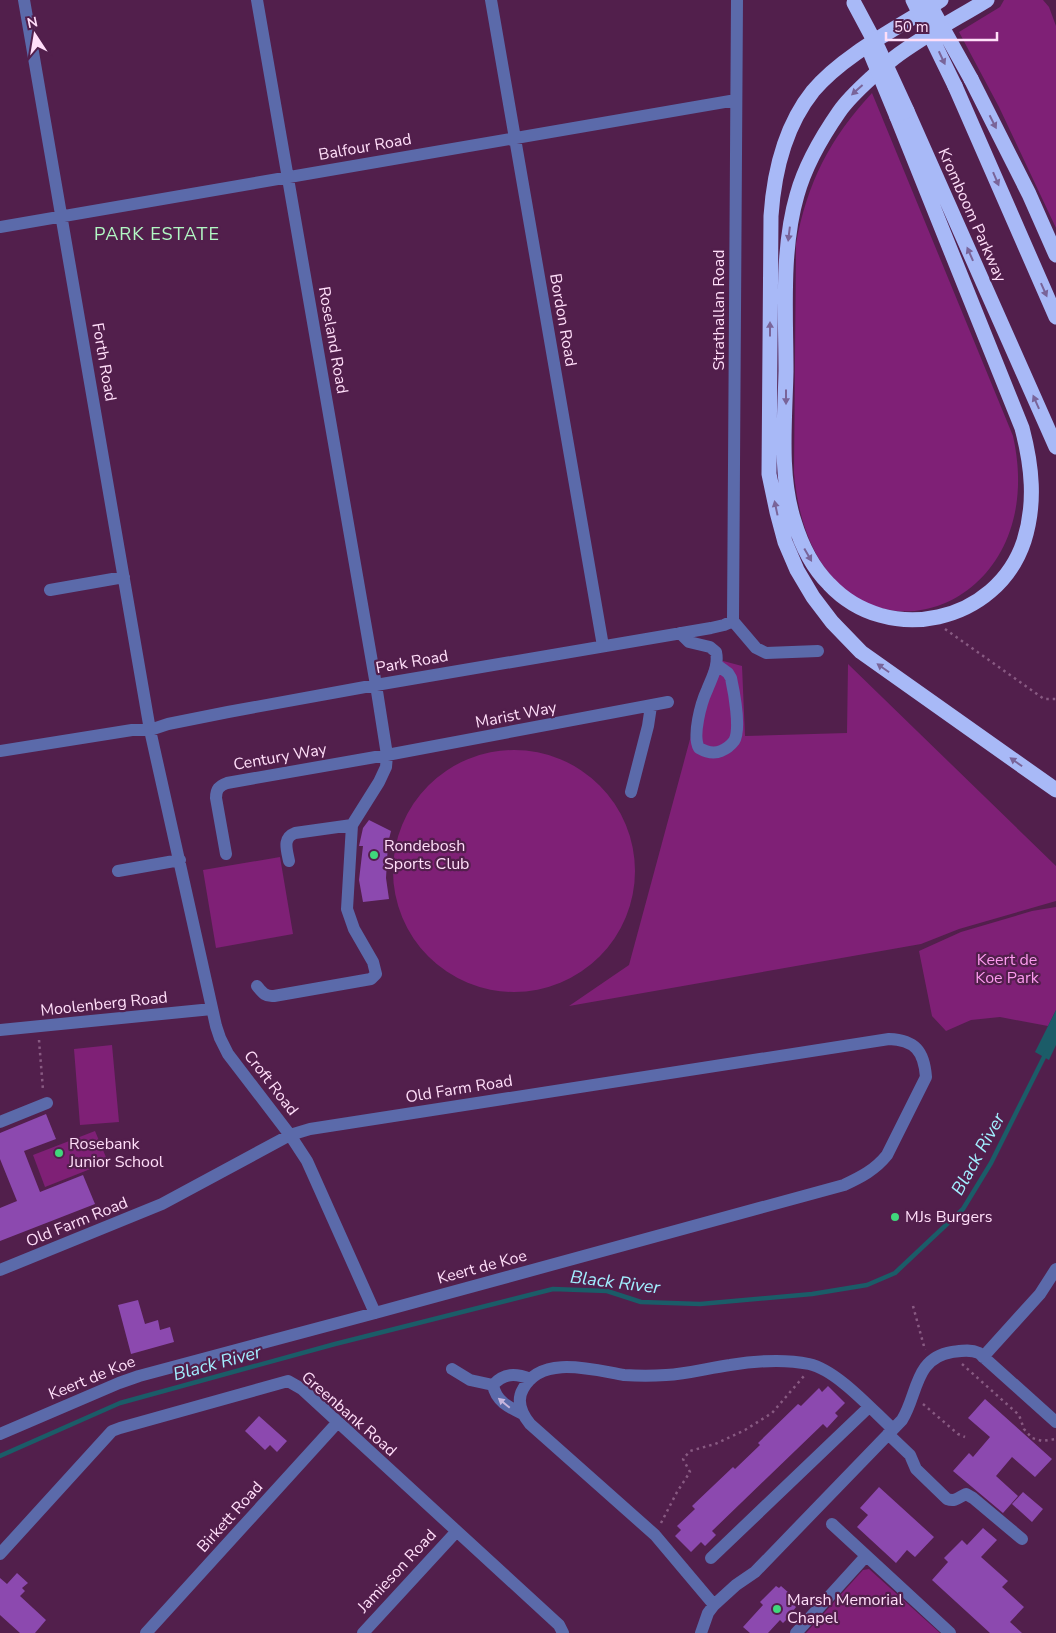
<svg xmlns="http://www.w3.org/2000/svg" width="1056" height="1633" font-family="'Nunito Sans',sans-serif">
<rect width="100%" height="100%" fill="#521f4c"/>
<!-- green -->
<path fill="#7f2076" d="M1004,0H1043L1049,7L1056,26V228L999,107L959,32L1000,7Z
M872,93L1013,436C1056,628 813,693 794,473L796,244C807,183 830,138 872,93Z
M712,658L742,666L745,736L847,733L848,664L1056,866V901L959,929L921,944L569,1006L629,965Z
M393 871a121 121 0 1 1 242 0a121 121 0 1 1-242 0Z
M280,857L293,934L216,948L203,870Z
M1056,907V1010L1048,1026L1000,1017L971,1020L946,1031L932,1016L919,951L961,932L1032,911Z
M112,1045L119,1122L80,1125L74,1049Z
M95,1131L108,1162L45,1187L33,1155Z
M869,1569L940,1633H806L863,1570Z"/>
<!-- water -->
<path fill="#1b5c68" d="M1056,1010V1045L1049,1060L1035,1052Z"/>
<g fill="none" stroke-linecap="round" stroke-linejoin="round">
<!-- stream -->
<path stroke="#1b5c68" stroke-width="4.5" d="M0,1456L120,1403L335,1344L553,1289L607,1291L641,1302L700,1304L812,1294L867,1285L895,1273L963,1209L991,1163L1046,1053"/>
</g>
<!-- building -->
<path fill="#8c49af" d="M369,820L391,831L388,843L386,878L389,899L363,902L359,880L363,846H359L363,828Z
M46,1114L56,1139L24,1151L40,1192L83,1175L95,1204L0,1241V1208L17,1201L0,1159V1133Z
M138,1300L145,1324L158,1320L160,1330L170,1327L174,1342L131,1354L118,1305Z
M828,1386L845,1403L835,1413L838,1416L827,1428L823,1424L712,1531L716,1535L705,1546L701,1542L691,1552L675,1536L681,1530L677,1526L695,1509L692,1506L733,1467L735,1469L760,1445L758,1443L798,1404L801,1406L819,1388L822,1392Z
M985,1399L1052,1459L1035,1477L1012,1457L996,1476L1018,1496L1003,1513L953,1471L969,1453L973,1457L990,1437L968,1418Z
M259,1416L287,1441L277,1452L270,1445L265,1450L245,1431Z
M879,1487L934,1537L915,1557L907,1550L896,1563L857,1527L868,1515L860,1508Z
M1023,1492L1043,1509L1032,1522L1012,1504Z
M983,1528L997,1540L981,1557L1008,1581L1002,1587L1024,1607L1010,1622L1022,1633H990L932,1580L948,1562L944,1558L962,1540L967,1545Z
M17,1573L28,1583L22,1588L25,1591L20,1596L46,1620L35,1633H20L0,1615V1578L7,1584Z
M776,1586L779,1588L781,1586L797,1600L793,1604L796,1607L793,1611L794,1612L783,1623L780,1620L768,1633H750L743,1627L763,1605L760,1602Z"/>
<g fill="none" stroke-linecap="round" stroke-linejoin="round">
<!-- path -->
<path stroke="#885a82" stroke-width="2.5" stroke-dasharray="2.5 4" stroke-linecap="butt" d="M945,629L1044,699H1056
M39,1040L43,1090
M913,1306L925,1350
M962,1364L1019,1415L1024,1429L1032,1438L1042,1441L1056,1439
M923,1404L958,1434L965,1437
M661,1523L677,1492L690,1472L683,1459L690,1451L715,1444L745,1430L772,1413L804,1376"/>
<!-- minor -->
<path stroke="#5b6aaa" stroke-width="12" d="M24,0L150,730L216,1026L220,1038L228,1054L290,1135L307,1161L375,1313
M491,0L603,646
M0,227L736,100
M50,590L124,577
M733,621L737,0
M733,621L756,648L766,653L818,651
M680,633L689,642L710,647L716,652C719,666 712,677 707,690C701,703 692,736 699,748C706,752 714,754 721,751C726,749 731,745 734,741C741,730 734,692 731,678L728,673L717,665
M0,751L132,730H150L168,724L228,712L376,685L711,628L724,625L733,621
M631,792L648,726L651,706
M226,854L216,798C216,789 219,786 227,783L387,755L668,702
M289,861C287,850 282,838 295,833L352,825
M118,871L180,860
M257,986C262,992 265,997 274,996L371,979L376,974L373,962L354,929L347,909L352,825L379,782L386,767L387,755L376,685L257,0
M0,1030L212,1009
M0,1122L47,1103
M0,1270L162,1204L290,1135L310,1129L889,1039C915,1040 924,1051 926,1077L887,1155C875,1170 861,1177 844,1185L375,1313L139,1376L119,1383L0,1434
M983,1357L1040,1294L1056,1269
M452,1369L470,1380L493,1385
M493,1385C496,1401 508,1407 523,1414
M493,1385C504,1373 515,1373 531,1379
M888,1434L910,1455L916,1469L947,1499C956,1502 959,1497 966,1494L973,1498L1022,1539
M832,1524L950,1633
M0,1554L112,1431L120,1428L288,1381L302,1389L559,1625L563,1633
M711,1558L869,1407
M714,1605L736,1585L755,1572L902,1420C918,1395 914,1358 952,1352C961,1351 970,1349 979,1353L1056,1422
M146,1633L337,1423
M363,1633L456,1532
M701,1633L708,1613L714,1605L655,1535L530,1424C522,1414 516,1401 523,1389C541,1354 594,1370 624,1375C638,1376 653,1376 666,1375C688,1374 708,1368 730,1365C755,1361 785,1359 809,1364C837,1370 872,1410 893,1429
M796,1633L866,1556"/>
<!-- highway -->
<path stroke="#a8b9f7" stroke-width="15" d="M941,0C901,26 844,54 813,91C785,126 774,172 771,216L769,474L777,512L785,542L797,570L813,597L832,622L861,652L1056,790
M971,79L1029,194L1056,255
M955,86L1056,317
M907,111L1056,447
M897,117L1022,428C1032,466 1036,503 1024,541C997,623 888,647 829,584C812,567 801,544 794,521C779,475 785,420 786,371C786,315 781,250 797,195C805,166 821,138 839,112C848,99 859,89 871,78C878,71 886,64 894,58C923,36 956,19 987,0"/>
<!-- highway-bridge -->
<path stroke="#a8b9f7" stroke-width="15" d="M913,0L955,86
M927,0L971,79
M854,3L878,48L907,111
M868,47L897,117"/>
</g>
<!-- one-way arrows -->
<defs><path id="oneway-solid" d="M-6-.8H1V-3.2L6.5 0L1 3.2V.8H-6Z" transform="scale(1.25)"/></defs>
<g fill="#796499">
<use href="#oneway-solid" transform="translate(942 58) rotate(65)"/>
<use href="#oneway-solid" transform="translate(857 90) rotate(138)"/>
<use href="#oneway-solid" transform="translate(993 122) rotate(63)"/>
<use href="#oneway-solid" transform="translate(996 179) rotate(67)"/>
<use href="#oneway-solid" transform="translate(789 234) rotate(97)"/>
<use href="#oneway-solid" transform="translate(970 254) rotate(-114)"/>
<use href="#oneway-solid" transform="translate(1044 290) rotate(66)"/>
<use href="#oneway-solid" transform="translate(770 329) rotate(-90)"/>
<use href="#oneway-solid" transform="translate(786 397) rotate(90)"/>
<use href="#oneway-solid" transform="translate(1036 402) rotate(-114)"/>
<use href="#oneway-solid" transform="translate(776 508) rotate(-102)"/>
<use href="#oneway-solid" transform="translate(808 555) rotate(60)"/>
<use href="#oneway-solid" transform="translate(883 668) rotate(-145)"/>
<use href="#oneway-solid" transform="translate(1016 762) rotate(-145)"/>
</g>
<use fill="#c6b5dd" href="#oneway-solid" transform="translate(504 1403) rotate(-140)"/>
<!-- markers -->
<g fill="#40d77c" stroke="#521f4c" stroke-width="2">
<circle cx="374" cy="855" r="5"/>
<circle cx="59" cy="1153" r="5"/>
<circle cx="895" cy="1217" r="5"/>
<circle cx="777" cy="1609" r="5"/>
</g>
<g text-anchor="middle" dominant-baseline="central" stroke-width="4.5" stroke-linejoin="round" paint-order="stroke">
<!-- street labels -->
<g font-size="16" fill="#ffdef9" stroke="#521f4c">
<text transform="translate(365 147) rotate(-10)">Balfour Road</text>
<text transform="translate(972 215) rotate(66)">Kromboom Parkway</text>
<text transform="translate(719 310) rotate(-90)">Strathallan Road</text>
<text transform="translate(563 320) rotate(80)">Bordon Road</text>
<text transform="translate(333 340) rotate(80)">Roseland Road</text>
<text transform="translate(104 362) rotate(80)">Forth Road</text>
<text transform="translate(412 662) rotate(-10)">Park Road</text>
<text transform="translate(516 715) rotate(-11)">Marist Way</text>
<text transform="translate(280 757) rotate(-10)">Century Way</text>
<text transform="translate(104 1004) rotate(-6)">Moolenberg Road</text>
<text transform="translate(271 1083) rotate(52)">Croft Road</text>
<text transform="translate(459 1089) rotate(-9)">Old Farm Road</text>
<text transform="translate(77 1222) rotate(-22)">Old Farm Road</text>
<text transform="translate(482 1267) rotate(-15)">Keert de Koe</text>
<text transform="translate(92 1378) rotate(-22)">Keert de Koe</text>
<text transform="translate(349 1414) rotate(41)">Greenbank Road</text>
<text transform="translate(230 1517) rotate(-48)">Birkett Road</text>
<text transform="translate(397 1571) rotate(-47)">Jamieson Road</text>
</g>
<!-- poi labels -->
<g font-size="16" fill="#ffdef9" stroke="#521f4c" text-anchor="start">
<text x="384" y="846">Rondebosh<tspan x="384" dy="18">Sports Club</tspan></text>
<text x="69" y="1144">Rosebank<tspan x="69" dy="18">Junior School</tspan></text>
<text x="905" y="1217">MJs Burgers</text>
<text x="787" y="1600">Marsh Memorial<tspan x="787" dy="18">Chapel</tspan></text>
</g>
<!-- park labels -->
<g font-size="16" fill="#fd9bef" stroke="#521f4c">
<text x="1007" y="960">Keert de<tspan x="1007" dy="18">Koe Park</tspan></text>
</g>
<!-- neighbourhood labels -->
<g font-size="18" letter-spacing="1" fill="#b2f8c4" stroke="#521f4c">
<text x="157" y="234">PARK ESTATE</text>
</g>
<!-- water labels -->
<g font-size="18" font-style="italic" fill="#a2efff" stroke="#521f4c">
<text transform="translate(978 1154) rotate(-61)">Black River</text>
<text transform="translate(615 1282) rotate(7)">Black River</text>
<text transform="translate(217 1363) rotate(-15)">Black River</text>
</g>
</g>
<!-- north arrow -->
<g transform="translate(35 35) rotate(348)" stroke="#521f4c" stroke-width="4" paint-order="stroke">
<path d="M0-4L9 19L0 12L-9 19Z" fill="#ffdef9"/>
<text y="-8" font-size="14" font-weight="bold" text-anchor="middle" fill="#ffdef9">N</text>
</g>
<!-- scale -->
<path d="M886 32v8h111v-8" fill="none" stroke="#ffdef9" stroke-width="2.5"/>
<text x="894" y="32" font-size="15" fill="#ffdef9" stroke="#521f4c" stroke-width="4" paint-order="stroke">50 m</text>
</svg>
